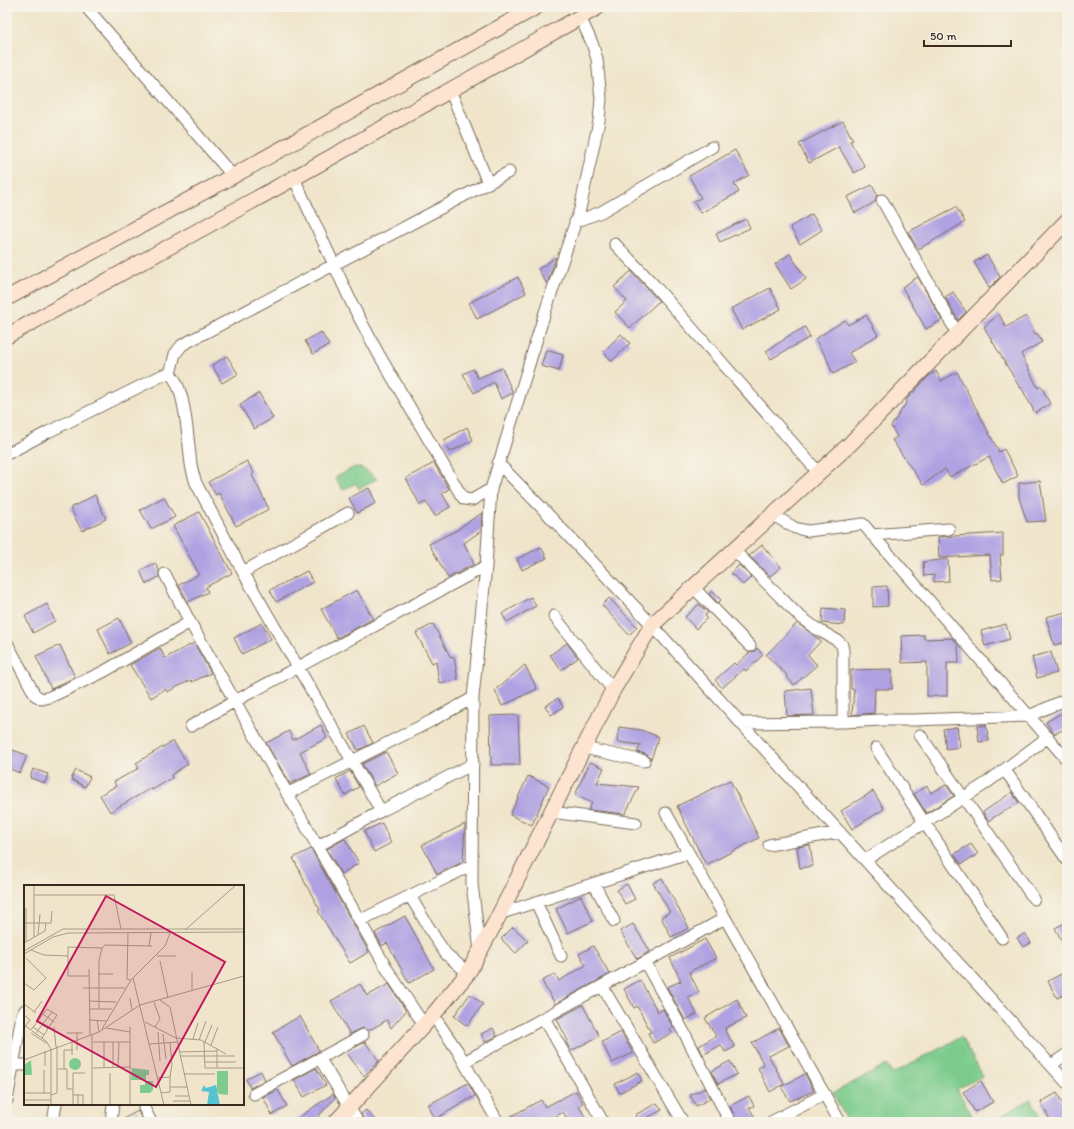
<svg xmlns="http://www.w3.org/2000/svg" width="1074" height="1129" font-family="Itim,sans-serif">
<rect width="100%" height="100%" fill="#f7f3e8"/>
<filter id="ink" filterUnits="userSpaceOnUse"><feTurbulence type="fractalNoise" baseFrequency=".025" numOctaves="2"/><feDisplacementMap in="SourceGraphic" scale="8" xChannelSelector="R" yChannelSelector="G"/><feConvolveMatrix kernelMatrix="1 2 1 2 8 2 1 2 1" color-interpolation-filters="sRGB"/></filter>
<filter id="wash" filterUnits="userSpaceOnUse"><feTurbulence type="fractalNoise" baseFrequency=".012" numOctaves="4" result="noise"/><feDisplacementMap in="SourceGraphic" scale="16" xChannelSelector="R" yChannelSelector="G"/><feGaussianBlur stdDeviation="0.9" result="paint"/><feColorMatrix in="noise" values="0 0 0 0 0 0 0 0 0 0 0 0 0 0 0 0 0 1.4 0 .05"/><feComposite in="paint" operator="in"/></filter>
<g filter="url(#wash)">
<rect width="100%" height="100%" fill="#f0e5cb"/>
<!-- green -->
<path fill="#7dcc8d" stroke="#5c7b56" d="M354,467C364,468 370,473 377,479L359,489L356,483L343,490L335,478Z
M961,1037L983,1076L957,1089L976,1122H848L833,1093L887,1065L892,1074Z
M1031,1099L1044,1122H991Z"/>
<g id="blocks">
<!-- building -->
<path fill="#afa1e2" d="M843,121L853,140L850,141L865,167L854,173L839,147L809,163L799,144Z
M735,150L749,175L734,184L739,192L701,213L694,201L701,198L689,176Z
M872,185L877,195L876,197L875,202L855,213L847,197Z
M956,207L965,222L919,249L915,244L908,232Z
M812,214L822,230L800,244L790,227Z
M746,219L750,228L720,242L716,234Z
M790,254L806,279L791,289L775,264Z
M987,255L1000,277L989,288L974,262Z
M556,257L547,284L538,269Z
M631,271L659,301L630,328L615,312L627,301L614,287Z
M518,277L526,293L477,319L469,303Z
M918,277L942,320L926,329L902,287Z
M770,288L781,309L742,330L731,309Z
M953,292L966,312L958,320L945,297Z
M999,314L1006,327L1026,316L1035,334L1037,333L1042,342L1021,354L1038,388L1041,386L1050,404L1035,413L1021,387L1020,388L984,327Z
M866,315L878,335L849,353L855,362L833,374L826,357L815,339L845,320L848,325Z
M805,327L810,337L771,359L766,351L785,339V338Z
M321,332L329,345L313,354L305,341Z
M621,334L630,343L612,361L603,352Z
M546,350L563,355L559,371L541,366Z
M227,356L238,374L222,383L212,365Z
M502,368L513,393L501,399L494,382L474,393L463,374L473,369L478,378Z
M936,371L941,381L957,372L999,452L1004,449L1018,476L1003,484L989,457L950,477L945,469L923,485L892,440L897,437L891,426L907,402L906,400L928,377Z
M259,393L273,418L254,429L240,405Z
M467,427L473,440L450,452L444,440Z
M247,461L254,473L252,475L269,509L236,526L219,493L216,495L208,482Z
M434,463L449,489L442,493L450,507L435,516L426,502L420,505L406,478Z
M1040,481L1046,521L1027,522L1019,498V483Z
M369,488L376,503L357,513L349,498Z
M95,495L106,519L82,531L70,508Z
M164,497L175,517L151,529L140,510Z
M199,512L232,573L206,587L208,592L188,602L179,585L199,574L173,526Z
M482,513L481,531L464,543L474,564L448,578L429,544L459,529V528Z
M1003,533V555H1000L1002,579L992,580L990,555L939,558L938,537Z
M762,545L781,567L770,576L749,556Z
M541,547L547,558L522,570L517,559Z
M948,559L949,581L934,582V575L924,576L923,562Z
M155,563L159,570V577L146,584L140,571Z
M739,565L751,577L743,585L731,573Z
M307,571L313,582L276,602L270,590Z
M887,586L888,606L873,607V587Z
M357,590L373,619L337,638L321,609Z
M712,591L721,600L718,603L709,594Z
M531,597L536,606L507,622L502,614Z
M609,598L637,627L629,635L602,605Z
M47,604L55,621L33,633L25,616Z
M699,604L708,613L705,615L707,618L696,629L685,617Z
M823,608L845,610L844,625L822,623Z
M1066,612L1067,618V642L1054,645L1046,617Z
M119,618L131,643L110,654L98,629Z
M262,623L271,639L242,654L234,638Z
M797,623L821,641L808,655L817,665L794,685L786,676L787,675L766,655Z
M433,624L451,658L454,657L458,680L439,683L436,661L432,663L416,633Z
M1006,624L1010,639L985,646L981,631Z
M924,635V639L952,638L958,645L959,663H947V696H927V662L902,663L901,636Z
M194,643L211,673L192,682L191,680L167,692L165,689L151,698L130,665L160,648L165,658Z
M567,643L578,658L561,670L550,655Z
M60,645L75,677L51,689L36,656Z
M757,648L763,655L746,671L744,669L722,688L715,680L734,663L736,665L749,653L755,651Z
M1051,652L1057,673L1037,678L1032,657Z
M525,665L537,689L502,706L495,690Z
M892,669V689H875L874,713L852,715L854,689H851V670Z
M811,688L814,715L787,716L785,691Z
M558,698L563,707L551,715L545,706Z
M1067,710V728L1054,734L1046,722Z
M518,715L520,765H491L490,716Z
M321,725L327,738L300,752L311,774L290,784L266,743L289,731L293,740Z
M986,725L989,741L979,742L977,726Z
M364,726L373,743L358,750L349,734Z
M619,727L641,730L659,737L651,759L646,754L637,752L641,745L617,742Z
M957,727L960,747L946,749L943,729Z
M173,741L188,764L171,775L172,778L152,790L151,788L110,812L100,795L116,786L114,782L139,768L136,763Z
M7,748L27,755L20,773L7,768Z
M386,752L398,773L375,786L362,764Z
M590,762L604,768L597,783L639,787L625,814L588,810L592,803L575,795Z
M33,769L48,774L45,783L30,778Z
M76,770L90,777L85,787L71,779Z
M350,771L359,787L345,795L336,779Z
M528,776L549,786L532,825L510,815Z
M730,780L759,838L706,865L677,806Z
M946,785L954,796L926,813L914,794L927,786L931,793Z
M873,791L884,809L852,829L841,811Z
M1012,792L1019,803L1007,810V809L988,821L983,812Z
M382,823L391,843L374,852L364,831Z
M465,824L463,862L437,874L422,845Z
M345,839L359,863L341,874L327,849Z
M971,844L978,854L961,864L954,854Z
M810,845L813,866L800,868L797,847Z
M311,849L369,952L350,963L318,911L320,910L303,879H304L293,858Z
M662,878L689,928L671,937L661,917L670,912L653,883Z
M627,884L635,899L625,904L617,890Z
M581,896L593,921L568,933L556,909Z
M405,916L434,969L409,983L387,943L382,946L375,933Z
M1067,922V951L1055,928Z
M633,924L650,951L637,959L620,931Z
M513,927L528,941L516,953L501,939Z
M1025,933L1031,943L1023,947L1017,938Z
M705,939L716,958L689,972L699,992L688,997L697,1014L685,1020L667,987L681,981L670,958Z
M593,946L610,974L555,1004L542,981L555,974L559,981L586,965L579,954Z
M1067,971V993L1057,998L1048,981Z
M640,980L658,1012L663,1009L673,1027L670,1029L672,1033L653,1043L648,1033L651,1032L637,1006L634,1008L624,989Z
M360,984L367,996L389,984L406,1011L391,1028L387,1020L368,1031L363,1028L350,1034L331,1001Z
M470,994L483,1004L467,1026L454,1016Z
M737,999L746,1018L725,1028L726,1030L725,1031L735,1047L725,1052L721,1045L703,1055L699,1046L716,1036L705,1018Z
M583,1005L599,1036L571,1051L566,1042L568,1041L557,1019Z
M300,1016L319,1051L292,1066L273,1032Z
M493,1028L497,1036L485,1042L481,1034Z
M779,1028L789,1046L769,1056L784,1084L770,1092L758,1068L764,1065L752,1043Z
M621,1032L633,1053L612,1063L602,1042Z
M365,1042L379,1061L364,1076L346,1052Z
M730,1061L737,1074L718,1084L712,1071Z
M316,1068L326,1085L304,1097L294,1080Z
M261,1071L265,1080L250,1088L246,1079Z
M638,1072L642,1081L619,1093L615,1084Z
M805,1074L814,1091L790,1101L781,1087Z
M981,1081L993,1102L975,1112L963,1092Z
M468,1083L475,1096L435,1119L428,1105Z
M705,1088L710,1099L696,1106L690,1095Z
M278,1090L287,1106L272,1115L263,1097Z
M576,1091L583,1103L579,1106L588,1122H569L563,1112L553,1118L551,1116L539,1122H505L504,1120L541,1100L545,1107Z
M1057,1093L1067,1111V1122H1051L1041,1102Z
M333,1094L335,1098L313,1122H292Z
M749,1096L754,1106L749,1108L758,1122H737L730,1106Z
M657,1103L662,1110L639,1122L635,1115Z
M366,1110L377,1122H365L361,1114Z
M138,1111L143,1122H118Z"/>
</g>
</g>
<g filter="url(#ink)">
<use href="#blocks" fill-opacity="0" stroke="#7a6b5b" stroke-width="1"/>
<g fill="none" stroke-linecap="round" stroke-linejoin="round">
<!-- street casing -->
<g stroke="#7a6b5b" stroke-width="13">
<path id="street" d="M86,7L233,176
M450,90L488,183
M294,178L353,306L378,353L461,495L464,499L472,500L491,489
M882,200L957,333
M575,222L601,212L712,147
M615,244L654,285L819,473
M170,374L175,354L182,345L509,172
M7,454L48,432L163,375L170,374C186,387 188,443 191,464C192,471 194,477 196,483L243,572L381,811
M498,463L542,508L652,625L1067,1083
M773,515L795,528L808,531L863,524L1067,760
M872,535L949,529
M734,550L798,615L817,629L838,641L842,645L843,650V722
M243,572L348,513
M165,574L190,622L387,969L424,1025
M694,588L750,646
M554,616L613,690
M7,643L35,695L42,699L50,697L103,672L190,622
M741,723L843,722L882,720H913L1029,716L1067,699
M191,726L235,701L486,566
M920,735L1034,899
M584,748L644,761
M876,748L924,822L1002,938
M1005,770L1067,860
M287,794L431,721L473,698
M551,812L636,823
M666,813L840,1122
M769,845L840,832
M318,846L381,811L473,764
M865,860L985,784L1048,737
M594,884L614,921
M410,896L437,941L446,954L468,973
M536,902L561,956
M499,914L688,853
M361,920L472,865
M480,950L472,884L473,698L486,566L491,489L545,312L580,209L599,121L601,99L597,59L592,43L580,17
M645,962L686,1036L730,1122
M602,986L683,1122
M433,1015L457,1050L498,1122
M544,1018L603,1122
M320,1059L358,1122
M464,1062L725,918
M13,1065H25
M1051,1065L1067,1054
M254,1094L363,1035
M7,1100L22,1015L25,1010
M144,1108L151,1122
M53,1122L56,1104
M111,1122L113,1104
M771,1122L825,1094"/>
</g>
<!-- secondary casing -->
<g stroke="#7a6b5b" stroke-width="17">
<path id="secondary" d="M7,298L233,176L536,7
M7,336L294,178L598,7
M336,1122L433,1015L468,973L494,925L613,690L652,625L850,444L1067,221"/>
</g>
<!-- street -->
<use href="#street" stroke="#fff" stroke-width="11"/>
<!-- secondary -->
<use href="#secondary" stroke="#fde4d1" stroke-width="15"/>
</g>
</g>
<!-- overview -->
<g transform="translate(24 885)">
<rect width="220" height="220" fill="#f0e5cb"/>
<path d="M45 179a6 6 0 1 1 12 0a6 6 0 1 1-12 0ZM7,175L8,190H0V180ZM108,183L125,185V190H122V195H107ZM193,186H204V210L195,209L193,206ZM121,196H129V205L126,208H116V200H121Z" fill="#7dcc8d"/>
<path d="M180,200L182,203L192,200L196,220H183L185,207L177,206Z" fill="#57c3d1"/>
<path fill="none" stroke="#a89a86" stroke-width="1" d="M10,10H90L97,44M0,38H27L28,26M161,45L212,0M104,48L103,94L106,95M14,50L16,29M10,52V0M2,56V23M0,58L21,46L22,38M125,61L127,48M78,63L81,60L128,61M7,65L20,70L44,71M0,66L39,44H220M0,69L29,52L44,48L220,47M133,71H152M136,76L144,113M65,84L66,150M168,87V106M74,89H89M65,91H44V62L78,63L75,76V124M109,93L140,220M0,98L10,105L22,93L2,73M59,103H101M106,113L108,125M136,115L146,122L167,220M65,116L92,117M130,117L136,134L131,142M0,119L12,128M66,124H88M10,127L18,116M19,129L30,137M0,130L6,135L0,143M66,135L82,136M73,135L75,147M13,136L24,144M121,137L152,153L177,155L202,169M0,140L7,145L23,124L33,130L18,153M9,142L20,150M30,142L32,162M82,143L106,147M78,144L107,95L141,61L146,48M8,146L22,156L27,164V220M134,147L136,176M7,148L22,158M12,148L28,127M43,148H59M53,148V165M139,149L142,174M68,150V220M169,154L174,138M175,155L182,136M48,157V170M69,157H106M80,157V182M89,157V182M180,157L181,183H220M181,157L188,140M125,159L153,157M187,160L194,142M193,164V183M155,167L193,166M156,171H211M0,175L75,147L116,120L220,91M180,177H212M21,181V166M94,182L95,157M69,183L107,182M34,184H43V204H49M40,184V165H49M20,185V208M86,188V220M160,189H191M146,192L148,179L146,158M133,193L146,192V207L137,208M146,202H163M0,208H27M27,210L33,208V161M49,210H54V220M53,210H59V220M151,211H165M0,215H27M149,216H166M49,220V188H61M106,220V142"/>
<path fill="#c2185b" fill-opacity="0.15" stroke="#c2185b" stroke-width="2" d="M82,11L201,77L132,202L13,136Z"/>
<rect width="220" height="220" fill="none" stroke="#3b2a1e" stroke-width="2"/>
</g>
<!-- margin -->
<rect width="1074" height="1129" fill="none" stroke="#f7f3e8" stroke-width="24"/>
<!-- scale -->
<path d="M924 40v6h87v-6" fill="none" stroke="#3b2a1e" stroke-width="2"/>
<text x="930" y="40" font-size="12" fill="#3b2a1e" stroke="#f7f3e8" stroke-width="3" paint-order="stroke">50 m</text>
</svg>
